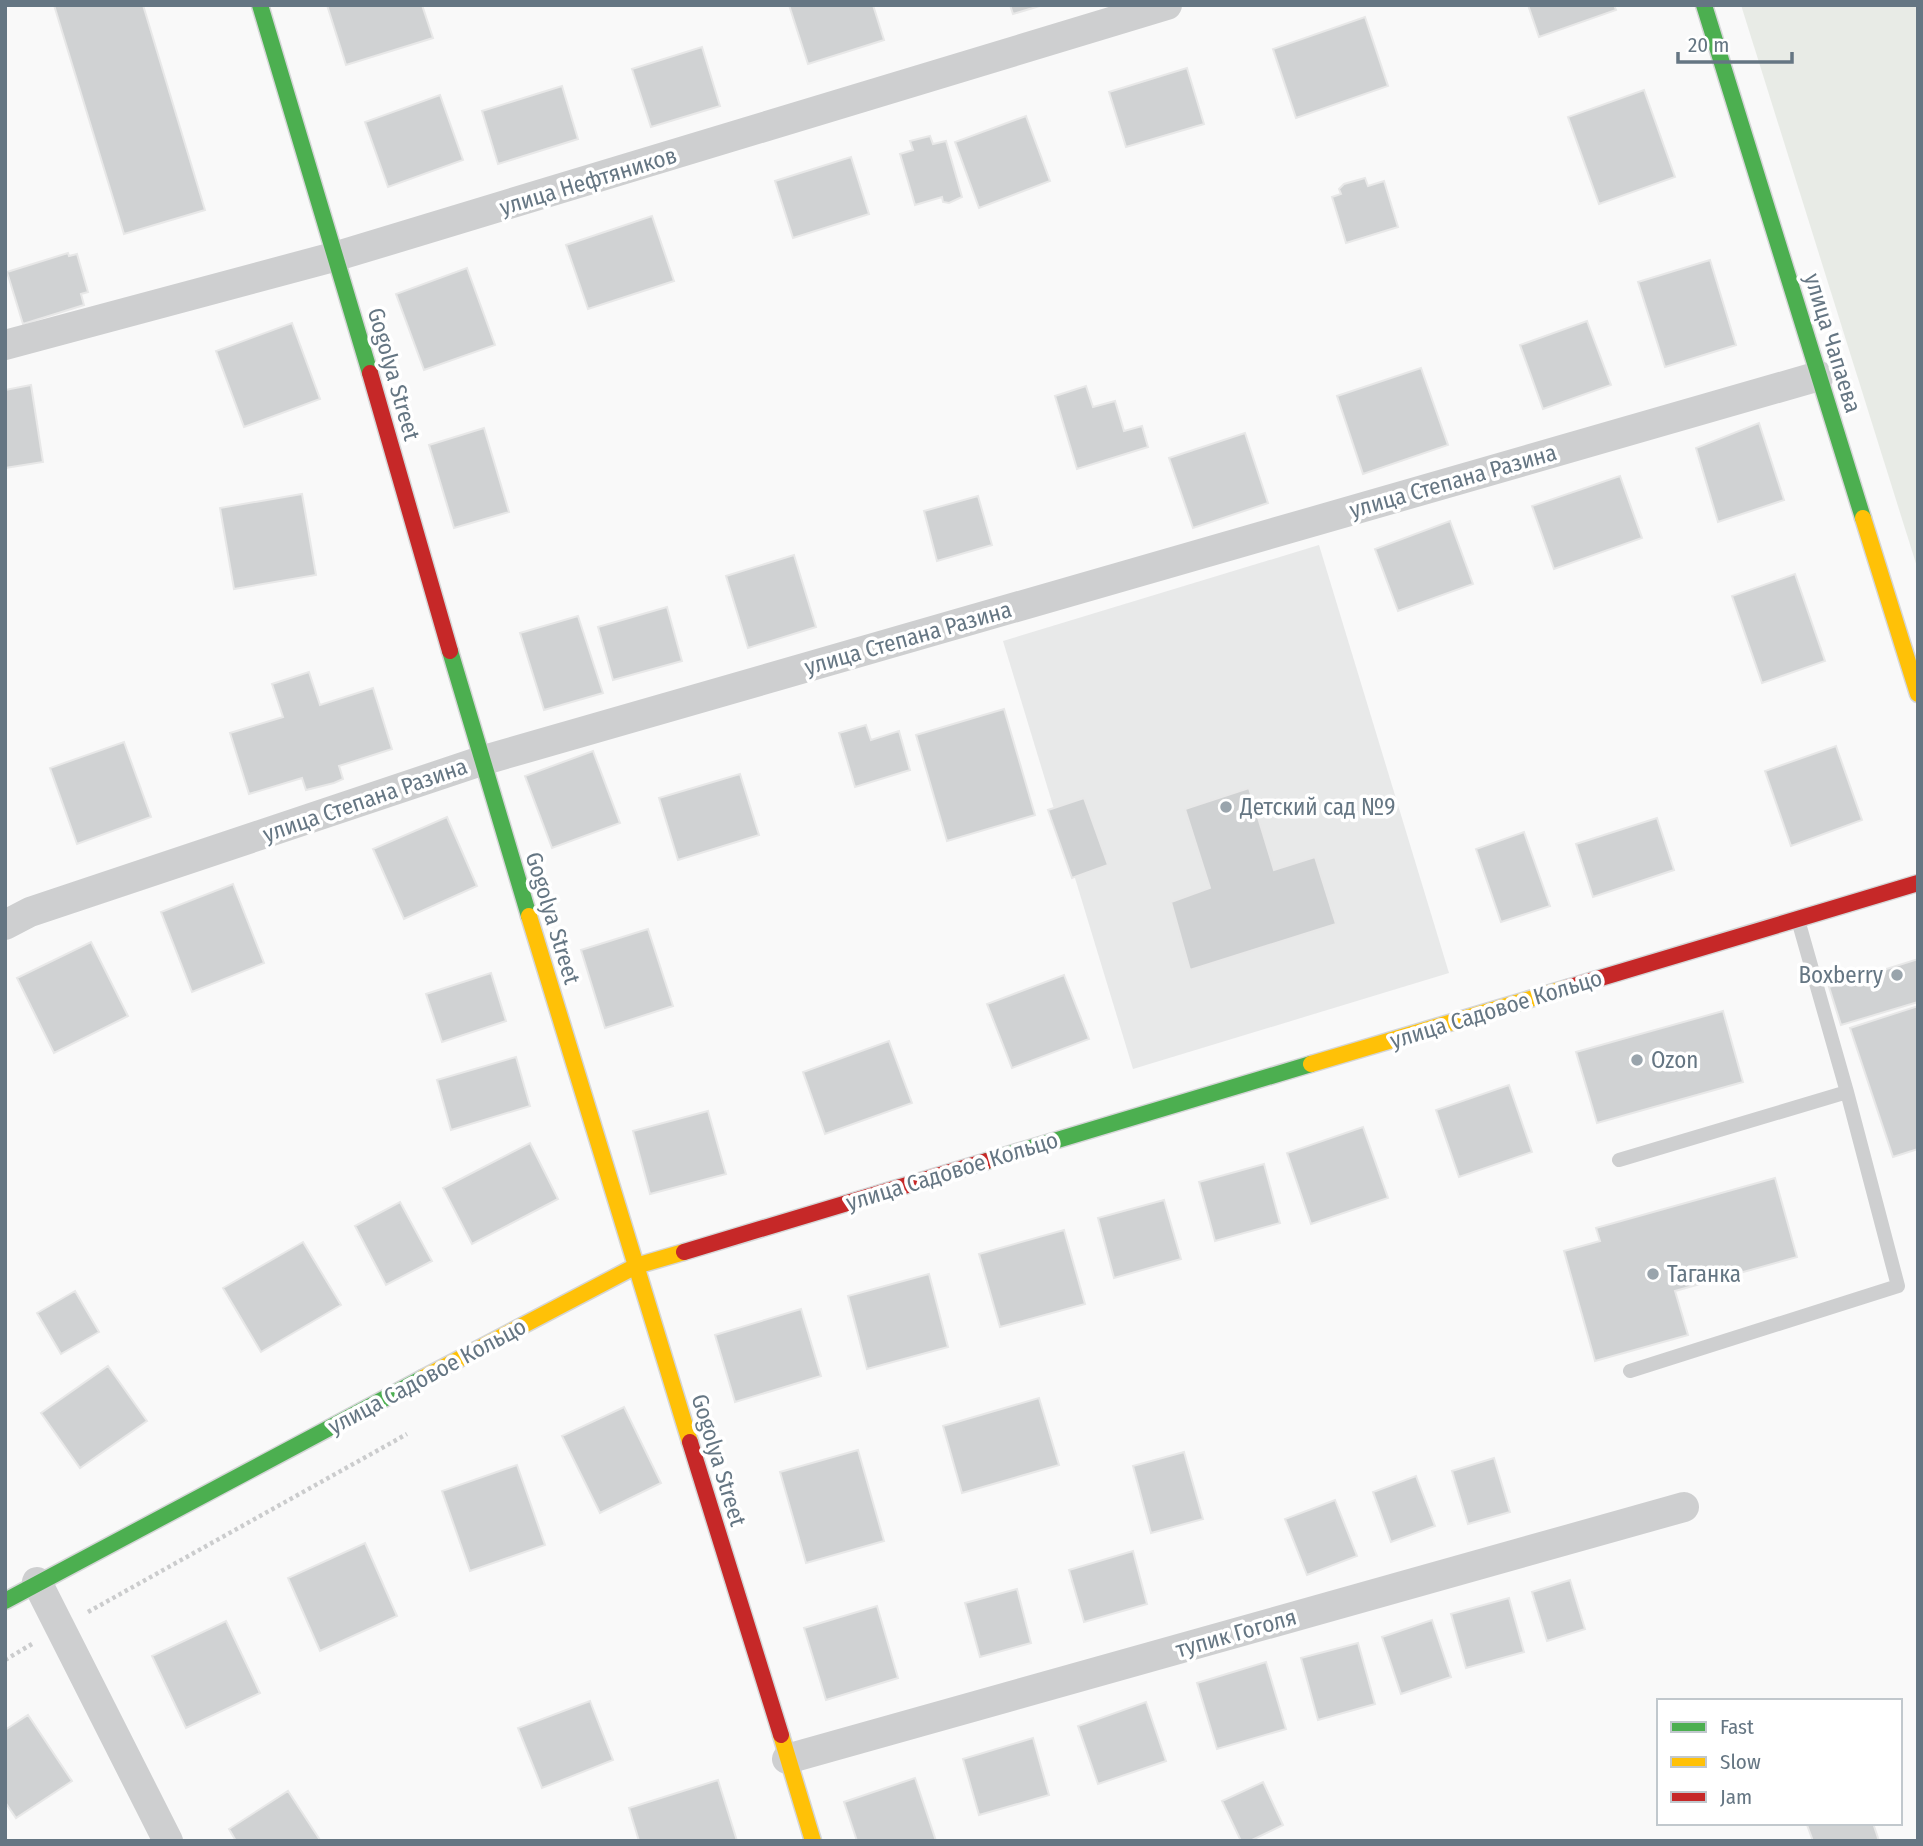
<svg xmlns="http://www.w3.org/2000/svg" width="1923" height="1846" font-family="'Fira Sans Condensed',sans-serif">
<rect width="100%" height="100%" fill="#f9f9f9"/>
<!-- built -->
<path fill="#e8e9e9" d="M1319,545L1449,973L1133,1069L1003,641Z"/>
<!-- green -->
<path fill="#e8ebe6" d="M1741,5H1918V570Z"/>
<!-- building -->
<path fill="#d0d2d3" stroke="#e8e8e8" stroke-width="2" d="M54,5H143L205,210L124,234Z
M327,5H422L433,38L346,65Z
M789,5H873L884,40L808,64Z
M1010,5H1043L1013,14Z
M1528,5H1614L1616,10L1539,37Z
M1365,17L1388,86L1296,118L1273,49Z
M702,47L720,106L651,127L632,69Z
M1187,68L1204,124L1126,147L1109,92Z
M562,86L578,139L498,164L482,111Z
M1644,90L1675,177L1599,204L1568,117Z
M440,95L463,160L388,187L365,122Z
M1026,116L1050,181L979,208L955,142Z
M930,136L933,144L946,141L962,197L949,203L943,202L942,197L915,205L900,154L913,150L910,141Z
M851,157L869,214L793,238L775,181Z
M1365,178L1368,186L1384,181L1398,227L1346,243L1332,197L1341,194L1339,189L1344,184Z
M652,216L674,281L588,309L566,245Z
M68,253L69,256L77,254L88,292L81,294L84,305L23,324L7,272Z
M1710,260L1736,345L1665,367L1638,282Z
M467,268L495,345L424,370L396,294Z
M1587,321L1611,385L1543,409L1520,345Z
M292,323L320,399L244,427L216,351Z
M1421,368L1448,445L1363,474L1337,396Z
M31,385L43,462L5,468V390Z
M1086,386L1093,407L1115,401L1124,431L1142,426L1148,447L1077,469L1055,396Z
M1759,423L1784,500L1718,522L1696,448Z
M484,428L509,512L454,528L429,445Z
M1245,433L1268,503L1193,528L1169,458Z
M1620,476L1642,538L1554,569L1532,506Z
M302,494L316,575L234,589L220,508Z
M978,496L992,545L937,561L924,511Z
M1450,521L1473,584L1398,611L1375,549Z
M794,555L816,627L748,648L726,576Z
M1795,574L1825,661L1762,683L1732,596Z
M667,607L682,661L613,680L598,627Z
M578,616L603,693L544,710L520,633Z
M309,672L320,705L373,688L392,749L339,766L343,779L334,783L306,790L302,778L249,794L230,733L283,717L272,684Z
M1004,709L1035,815L947,841L916,735Z
M866,725L871,740L899,731L910,770L855,787L839,733Z
M124,742L151,817L77,844L50,768Z
M1836,746L1862,820L1791,846L1765,771Z
M593,751L620,823L552,848L525,776Z
M740,774L759,835L678,860L659,798Z
M1249,788L1274,870L1315,857L1336,924L1190,970L1171,902L1210,888L1185,809Z
M1084,798L1108,865L1072,878L1048,810Z
M447,817L477,886L404,919L373,849Z
M1657,818L1674,870L1593,897L1576,844Z
M1524,832L1550,906L1501,922L1476,849Z
M233,884L264,963L192,992L161,912Z
M648,929L673,1006L605,1028L581,950Z
M91,942L128,1016L54,1053L17,978Z
M1918,959V1002L1841,1025L1829,987Z
M491,973L506,1021L442,1042L426,994Z
M1064,975L1089,1039L1012,1068L987,1004Z
M1918,1006V1149L1893,1157L1850,1028Z
M1723,1011L1743,1082L1597,1123L1576,1052Z
M889,1041L912,1103L825,1134L803,1072Z
M516,1057L530,1106L451,1130L437,1080Z
M1509,1085L1532,1152L1459,1177L1436,1110Z
M708,1111L726,1174L650,1194L633,1131Z
M1363,1127L1388,1198L1311,1224L1287,1153Z
M530,1143L558,1199L472,1244L443,1188Z
M1264,1164L1280,1223L1215,1241L1199,1182Z
M1775,1178L1797,1257L1675,1291L1688,1335L1595,1361L1564,1251L1600,1241L1596,1228Z
M1164,1200L1181,1259L1114,1278L1098,1218Z
M400,1202L432,1261L386,1285L355,1226Z
M1064,1230L1085,1304L1000,1327L979,1254Z
M303,1242L341,1305L261,1352L223,1288Z
M929,1274L948,1347L867,1369L848,1296Z
M75,1291L99,1332L61,1354L37,1313Z
M801,1309L821,1376L735,1402L715,1335Z
M108,1366L147,1421L80,1468L41,1413Z
M1039,1398L1059,1465L962,1493L943,1426Z
M624,1407L661,1483L600,1513L562,1436Z
M858,1450L884,1541L806,1563L780,1472Z
M1184,1452L1203,1519L1151,1533L1133,1466Z
M1494,1458L1510,1512L1468,1524L1452,1471Z
M517,1465L545,1545L470,1571L442,1491Z
M1416,1476L1435,1526L1391,1542L1373,1492Z
M1335,1500L1357,1556L1307,1575L1285,1519Z
M365,1543L397,1616L320,1651L288,1578Z
M1133,1551L1147,1604L1084,1622L1069,1570Z
M1570,1580L1585,1629L1547,1641L1532,1592Z
M1017,1589L1031,1643L980,1657L965,1603Z
M1509,1598L1524,1652L1466,1668L1451,1614Z
M877,1606L898,1678L826,1700L804,1628Z
M1432,1620L1451,1677L1401,1694L1382,1637Z
M226,1621L260,1693L186,1728L152,1656Z
M1358,1643L1375,1704L1318,1720L1301,1658Z
M1266,1662L1286,1729L1217,1749L1197,1683Z
M590,1701L613,1760L542,1788L518,1728Z
M1146,1702L1166,1761L1098,1784L1078,1726Z
M28,1715L72,1781L16,1818L5,1802V1730Z
M1033,1738L1049,1795L979,1815L963,1759Z
M915,1778L936,1841H857L844,1802Z
M718,1780L737,1841H639L629,1808Z
M1263,1782L1283,1825L1250,1841H1241L1222,1801Z
M288,1791L320,1840L236,1841L229,1829Z
M1873,1823L1879,1841H1813L1807,1825Z"/>
<g fill="none" stroke-linecap="round" stroke-linejoin="round">
<!-- fast casing -->
<g stroke="#d5d6d7" stroke-width="19">
<path id="fast" d="M260,5L370,373
M1704,5L1863,518
M450,651L529,916
M987,1161L1311,1064
M5,1601L423,1378"/>
</g>
<!-- slow casing -->
<g stroke="#d5d6d7" stroke-width="19">
<path id="slow" d="M1863,518L1918,694
M529,916L690,1442
M1311,1064L1567,988
M423,1378L636,1266L684,1252
M781,1735L813,1841"/>
</g>
<!-- jam casing -->
<g stroke="#d5d6d7" stroke-width="19">
<path id="jam" d="M370,373L450,651
M1567,988L1918,883
M684,1252L987,1161
M690,1442L781,1735"/>
</g>
<!-- path -->
<path stroke="#cbcccd" stroke-width="4.5" stroke-dasharray="3.5 3.5" stroke-linecap="butt" d="M88,1612L407,1434
M5,1660L32,1644"/>
<!-- lane -->
<path stroke="#cecfd0" stroke-width="14" d="M1619,1160L1847,1092L1798,920
M1630,1371L1898,1286L1847,1092"/>
<!-- street -->
<path stroke="#cecfd0" stroke-width="30" d="M5,345L337,256L1167,5
M5,925L30,912L481,761L1819,376
M37,1582L168,1841
M787,1759L1684,1507"/>
<!-- fast -->
<use href="#fast" stroke="#4caf50" stroke-width="16"/>
<!-- slow -->
<use href="#slow" stroke="#ffc107" stroke-width="16"/>
<!-- jam -->
<use href="#jam" stroke="#c62828" stroke-width="16"/>
</g>
<!-- markers -->
<g fill="#99a4ac" stroke="#fff" stroke-width="2.5">
<circle cx="1226" cy="807" r="7"/>
<circle cx="1897" cy="975" r="7"/>
<circle cx="1637" cy="1060" r="7"/>
<circle cx="1653" cy="1274" r="7"/>
</g>
<g text-anchor="middle" dominant-baseline="central" stroke-width="7" stroke-linejoin="round" paint-order="stroke">
<!-- street labels -->
<g font-size="23" fill="#657683" stroke="#fff">
<text transform="translate(588 181) rotate(-17)">улица Нефтяников</text>
<text transform="translate(1833 343) rotate(73)">улица Чапаева</text>
<text transform="translate(394 374) rotate(74)">Gogolya Street</text>
<text transform="translate(1453 481) rotate(-16)">улица Степана Разина</text>
<text transform="translate(908 638) rotate(-16)">улица Степана Разина</text>
<text transform="translate(365 800) rotate(-19)">улица Степана Разина</text>
<text transform="translate(553 918) rotate(73)">Gogolya Street</text>
<text transform="translate(1496 1009) rotate(-17)">улица Садовое Кольцо</text>
<text transform="translate(952 1171) rotate(-17)">улица Садовое Кольцо</text>
<text transform="translate(427 1376) rotate(-28)">улица Садовое Кольцо</text>
<text transform="translate(719 1460) rotate(73)">Gogolya Street</text>
<text transform="translate(1236 1633) rotate(-16)">тупик Гоголя</text>
</g>
<!-- poi labels -->
<g font-size="23" fill="#657683" stroke="#fff" text-anchor="start">
<text x="1240" y="807">Детский сад №9</text>
<text x="1883" y="975" text-anchor="end">Boxberry</text>
<text x="1651" y="1060">Ozon</text>
<text x="1667" y="1274">Таганка</text>
</g>
</g>
<!-- border -->
<rect width="1923" height="1846" fill="none" stroke="#657683" stroke-width="14"/>
<!-- legend -->
<rect x="1657" y="1699" width="245" height="126" fill="#ffffff" stroke="#c1c8cd" stroke-width="2"/>
<rect x="1671" y="1722" width="35" height="10" fill="#4caf50" stroke="#c1c8cd" stroke-width="2"/>
<text x="1720" y="1734" font-size="21" fill="#657683">Fast</text>
<rect x="1671" y="1757" width="35" height="10" fill="#ffc107" stroke="#c1c8cd" stroke-width="2"/>
<text x="1720" y="1769" font-size="21" fill="#657683">Slow</text>
<rect x="1671" y="1792" width="35" height="10" fill="#c62828" stroke="#c1c8cd" stroke-width="2"/>
<text x="1720" y="1804" font-size="21" fill="#657683">Jam</text>
<!-- scale -->
<path d="M1678 52v10h114v-10" fill="none" stroke="#657683" stroke-width="3.5"/>
<text x="1688" y="52" font-size="21" fill="#657683" stroke="#ffffff" stroke-width="5" paint-order="stroke">20 m</text>
</svg>
